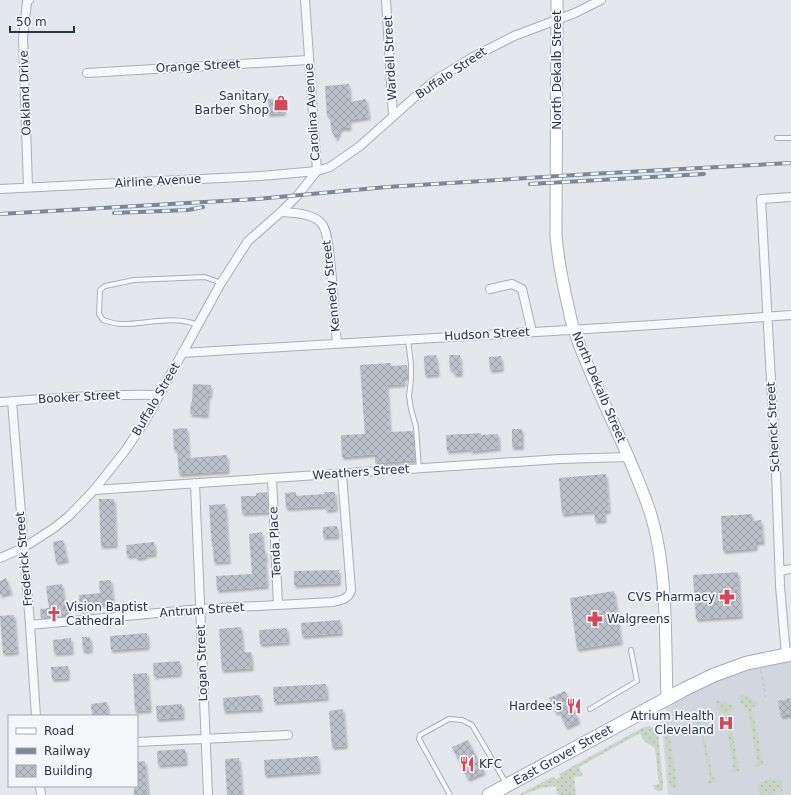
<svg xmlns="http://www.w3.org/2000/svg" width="791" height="795" font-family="'DejaVu Sans',sans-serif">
<defs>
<pattern id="grass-dots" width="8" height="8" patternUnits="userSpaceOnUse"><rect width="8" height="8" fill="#c9d6c5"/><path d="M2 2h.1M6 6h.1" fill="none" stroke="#adb8ab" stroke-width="1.8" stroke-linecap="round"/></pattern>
<pattern id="building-cross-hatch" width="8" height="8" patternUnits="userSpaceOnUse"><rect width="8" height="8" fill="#bbc0ca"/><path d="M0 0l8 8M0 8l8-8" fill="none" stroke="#989da6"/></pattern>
<filter id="shadow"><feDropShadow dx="1.5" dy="3" stdDeviation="1" flood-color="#0004"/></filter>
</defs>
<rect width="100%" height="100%" fill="#e4e7ec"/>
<!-- built -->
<path fill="#d2d6de" d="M791,654V795H668L662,728V717L666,711L667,698Z"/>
<!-- grass -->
<path fill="url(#grass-dots)" d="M741,695H746L757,702L758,703L752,708L763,763L762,765L754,767L756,763L757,759L748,711C746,706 740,704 739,698Z
M722,700L734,707V709L729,713L739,769V771L731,773L733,769V765L725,717C723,712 716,709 715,703L717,701Z
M703,708L701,713V723L713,777L717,781V782L708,784V782L710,777L701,735L695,732L694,731C695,723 697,714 703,708Z
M666,718L668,720L670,738L677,784L676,788H673L671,787L669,783L665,730Z
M649,726L653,728L654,727L656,729L658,732L663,784V788L661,791C657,792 654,790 653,785L659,784L655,748L644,741L640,733L579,767L583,776L574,777L576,795H557L556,786C548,787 540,788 533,791C526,793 526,795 518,795L552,777L556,779L560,777L559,774L642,728Z
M777,779C783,780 783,786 782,791L781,792C774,794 766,795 759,794L758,786L759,783L766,780Z"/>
<!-- building -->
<path fill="url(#building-cross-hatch)" filter="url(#shadow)" d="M349,84L350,102L366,99L369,117L349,120L350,128H341L336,139L331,129L330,116H327L325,86Z
M284,98V113L268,114V99Z
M436,355L438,374L425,375L424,356Z
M449,355H460L461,374H454L453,369L450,370Z
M501,356L502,369L490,370L489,357Z
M391,363V366L407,365L408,377H404V384L387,385L390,432L413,431L415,460L375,463V454L342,457L341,435L365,434L360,365Z
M193,384L211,385L210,396H208L207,415L190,414L191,402H192Z
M187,428L189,458L227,455L228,471L179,474L177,449L174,450L173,429Z
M512,429H522V447H512Z
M481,433V435L498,434L499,448L471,451V449L447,451L446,435Z
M606,474L609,511H604L605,520L595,521L594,511L562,514L559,478Z
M267,492L268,512L242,513L241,496H256V493Z
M296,492V496L325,494L324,492H335L336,509L326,510L325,506L286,508L285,493Z
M99,499H114L116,545L101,546Z
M225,504L229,561L214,562L213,546H212L209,505Z
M752,514V521L761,520L763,542H756V548L723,551L721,516Z
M337,526L338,536L323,537V527Z
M262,532L263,550H265L266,560H265L267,586L217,590L216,576L252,574L249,534Z
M63,540L67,560L56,562L53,542Z
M154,542L155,554L145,555V557L136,558V555L127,556L126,545Z
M339,570V583L294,585V571Z
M738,572L741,616L696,619L693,575Z
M6,578L11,592L0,595V581Z
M111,580L113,603L91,605V610H80L79,595L100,593L99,581Z
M62,584L65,606H67L68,616L41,618L40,609L49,608L46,586Z
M614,591L621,642L577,649L570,598Z
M14,615L17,652L3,653L0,616Z
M340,620L341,633L302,636L301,623Z
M241,627L243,652H251L252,668L222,670L219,629Z
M287,628L288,642L260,644L259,630Z
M147,633L148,647L111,650L110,636Z
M82,637H90L91,650L83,651Z
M71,638L72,652L54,653L53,640Z
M180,661V674L154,676L153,663Z
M68,666V678L52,679L51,667Z
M147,673L150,710L135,711L133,674Z
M326,684L327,698L274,702L273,687Z
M565,691L579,721L566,727L559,711L556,713L549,698Z
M260,695L261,709L224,711L223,698Z
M791,698V714L781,716L778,701Z
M107,702L108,715L92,716L91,704Z
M182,704L183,717L157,719L156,706Z
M343,709L346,746L332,747L329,711Z
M468,740L484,772L468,779L452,747Z
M185,749L186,763L158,765L157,751Z
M318,756L319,771L265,775L264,760Z
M239,758L242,795H227L225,759Z
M145,761L148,795H134V786H137V762Z"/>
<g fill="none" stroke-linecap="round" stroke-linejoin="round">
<!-- lane casing -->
<g stroke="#a9aeb7" stroke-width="6">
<path id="lane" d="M777,138H791
M198,325C174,315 147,324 122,324C116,324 109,322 103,320L99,314L100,290L105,286L134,280L205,277L221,283
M408,340L411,364V379L409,396L411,409L416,427L419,469
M590,709L637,681L631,650
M450,795L419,739L420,735L449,719L462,720L472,725L506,783"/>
</g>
<!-- street casing -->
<g stroke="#a9aeb7" stroke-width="10">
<path id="street" d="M386,0L393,116
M87,73L308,60
M28,187L23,38L27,2L29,0
M0,189L261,176L317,171L330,167L360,146L416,96L437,79L473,57L514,36L575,13L601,0
M281,212C293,213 314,213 322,224C327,231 328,242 329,251C333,281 334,313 337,343
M490,289L512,284L522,289L532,332
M182,353L653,325L791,315
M12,401L30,625L36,716
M0,402C53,398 106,394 158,395
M272,478L278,605
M195,483L208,795
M94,490L560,459L629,457
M0,558L23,548L54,528L69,516L94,490L125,451L145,421L221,283L248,241L281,212L297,196L317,171L305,0
M780,571L791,569
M30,625L200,609L333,602C341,600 349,599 351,590L342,474
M786,655L780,586L776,471L761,199L791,197
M137,742L288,735
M40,786L41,795"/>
</g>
<!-- secondary casing -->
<g stroke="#a9aeb7" stroke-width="13">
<path id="secondary" d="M557,0L556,235C558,261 563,285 569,310C570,316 572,324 574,330C595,392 629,449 650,512C668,568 665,638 667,698"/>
</g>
<!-- primary casing -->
<g stroke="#a3abb8" stroke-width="15">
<path id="primary" d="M489,795L683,690L714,675L747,663L791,654"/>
</g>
<!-- path -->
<path stroke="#c2c5cb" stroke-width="1.5" stroke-dasharray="3 3" stroke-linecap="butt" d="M761,671L766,699"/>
<!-- lane -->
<use href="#lane" stroke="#f7f8fa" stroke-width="4"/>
<!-- street -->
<use href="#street" stroke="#f7f8fa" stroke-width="8"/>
<!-- secondary -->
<use href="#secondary" stroke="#fff" stroke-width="11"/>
<!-- primary -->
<use href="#primary" stroke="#fff" stroke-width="13"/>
<!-- rail casing -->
<g stroke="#7d8696" stroke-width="4">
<path id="rail" d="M530,184L704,174
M114,213L188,210L203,207
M0,214L257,199L387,187L591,174L791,163"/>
</g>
<!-- rail -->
<use href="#rail" stroke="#f4f6f9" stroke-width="2.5" stroke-dasharray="8" stroke-linecap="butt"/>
</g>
<!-- icons -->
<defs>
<g id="shop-bare" transform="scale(1.2)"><path d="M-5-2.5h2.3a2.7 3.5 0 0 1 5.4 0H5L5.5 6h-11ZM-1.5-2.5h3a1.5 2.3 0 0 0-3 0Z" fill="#d1495b" stroke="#f4f6f9" stroke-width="2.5" paint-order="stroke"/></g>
<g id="pharmacy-bare" transform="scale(1.2)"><path d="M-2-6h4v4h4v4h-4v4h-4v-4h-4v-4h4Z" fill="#d1495b" stroke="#f4f6f9" stroke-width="2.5" paint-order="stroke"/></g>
<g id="church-bare" transform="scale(1.2)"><path d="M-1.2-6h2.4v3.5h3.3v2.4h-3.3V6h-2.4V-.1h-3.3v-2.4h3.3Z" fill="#d1495b" stroke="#f4f6f9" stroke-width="2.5" paint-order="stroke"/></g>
<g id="restaurant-bare" transform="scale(1.2)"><path d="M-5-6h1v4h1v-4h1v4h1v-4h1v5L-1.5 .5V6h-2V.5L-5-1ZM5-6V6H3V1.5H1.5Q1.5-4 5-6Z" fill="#d1495b" stroke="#f4f6f9" stroke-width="2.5" paint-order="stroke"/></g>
<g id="hospital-bare" transform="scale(1.2)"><path d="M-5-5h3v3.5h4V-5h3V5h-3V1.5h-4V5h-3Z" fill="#d1495b" stroke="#f4f6f9" stroke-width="2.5" paint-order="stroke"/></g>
</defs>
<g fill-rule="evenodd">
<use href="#shop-bare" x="281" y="103"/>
<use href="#pharmacy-bare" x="727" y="597"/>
<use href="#church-bare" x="54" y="614"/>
<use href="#pharmacy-bare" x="595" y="619"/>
<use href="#restaurant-bare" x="574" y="706"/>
<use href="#hospital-bare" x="726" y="723"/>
<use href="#restaurant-bare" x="467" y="764"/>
</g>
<g text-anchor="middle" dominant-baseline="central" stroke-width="3.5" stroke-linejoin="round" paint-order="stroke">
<!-- street labels -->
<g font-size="12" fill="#2b3445" stroke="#f4f6f9">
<text transform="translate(390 58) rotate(-93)">Wardell Street</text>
<text transform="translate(198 66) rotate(-3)">Orange Street</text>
<text transform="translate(557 70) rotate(-90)">North Dekalb Street</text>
<text transform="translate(451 73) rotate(-34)">Buffalo Street</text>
<text transform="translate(25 93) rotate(-92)">Oakland Drive</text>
<text transform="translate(312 112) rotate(-94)">Carolina Avenue</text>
<text transform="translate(158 181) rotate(-3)">Airline Avenue</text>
<text transform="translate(331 286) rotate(-96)">Kennedy Street</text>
<text transform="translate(487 334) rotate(-3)">Hudson Street</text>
<text transform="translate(599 387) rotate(67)">North Dekalb Street</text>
<text transform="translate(79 397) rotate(-3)">Booker Street</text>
<text transform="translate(156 399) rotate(-60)">Buffalo Street</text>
<text transform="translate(773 427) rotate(-93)">Schenck Street</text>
<text transform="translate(361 472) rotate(-4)">Weathers Street</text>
<text transform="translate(275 542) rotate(-93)">Tenda Place</text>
<text transform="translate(24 559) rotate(-95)">Frederick Street</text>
<text transform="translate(202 610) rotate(-4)">Antrum Street</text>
<text transform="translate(202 663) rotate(-92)">Logan Street</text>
<text transform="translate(563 755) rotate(-29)">East Grover Street</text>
</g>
<!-- poi labels -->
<g font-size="12" fill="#2b3445" stroke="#f4f6f9" text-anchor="end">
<text x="269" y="96">Sanitary<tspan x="269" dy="14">Barber Shop</tspan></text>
<text x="715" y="597">CVS Pharmacy</text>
<text x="66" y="607" text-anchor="start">Vision Baptist<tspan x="66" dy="14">Cathedral</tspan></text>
<text x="607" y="619" text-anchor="start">Walgreens</text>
<text x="562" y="706">Hardee's</text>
<text x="714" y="716">Atrium Health<tspan x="714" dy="14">Cleveland</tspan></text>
<text x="479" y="764" text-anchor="start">KFC</text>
</g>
</g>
<!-- legend -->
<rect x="8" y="715" width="130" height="72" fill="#f4f6f9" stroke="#a4a8b1"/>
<rect x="16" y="728" width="20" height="6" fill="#ffffff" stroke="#a4a8b1"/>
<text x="44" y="735" font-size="12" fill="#2b3445">Road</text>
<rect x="16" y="748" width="20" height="6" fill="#7d8696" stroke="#a4a8b1"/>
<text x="44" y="755" font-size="12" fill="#2b3445">Railway</text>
<rect x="16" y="765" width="20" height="12" fill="url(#building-cross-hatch)" stroke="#a4a8b1"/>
<text x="44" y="775" font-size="12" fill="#2b3445">Building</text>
<!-- scale -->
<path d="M10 26v6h64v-6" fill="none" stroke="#2b3445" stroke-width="2"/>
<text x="16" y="26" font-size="12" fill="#2b3445" stroke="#f4f6f9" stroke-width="3" paint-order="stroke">50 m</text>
</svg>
